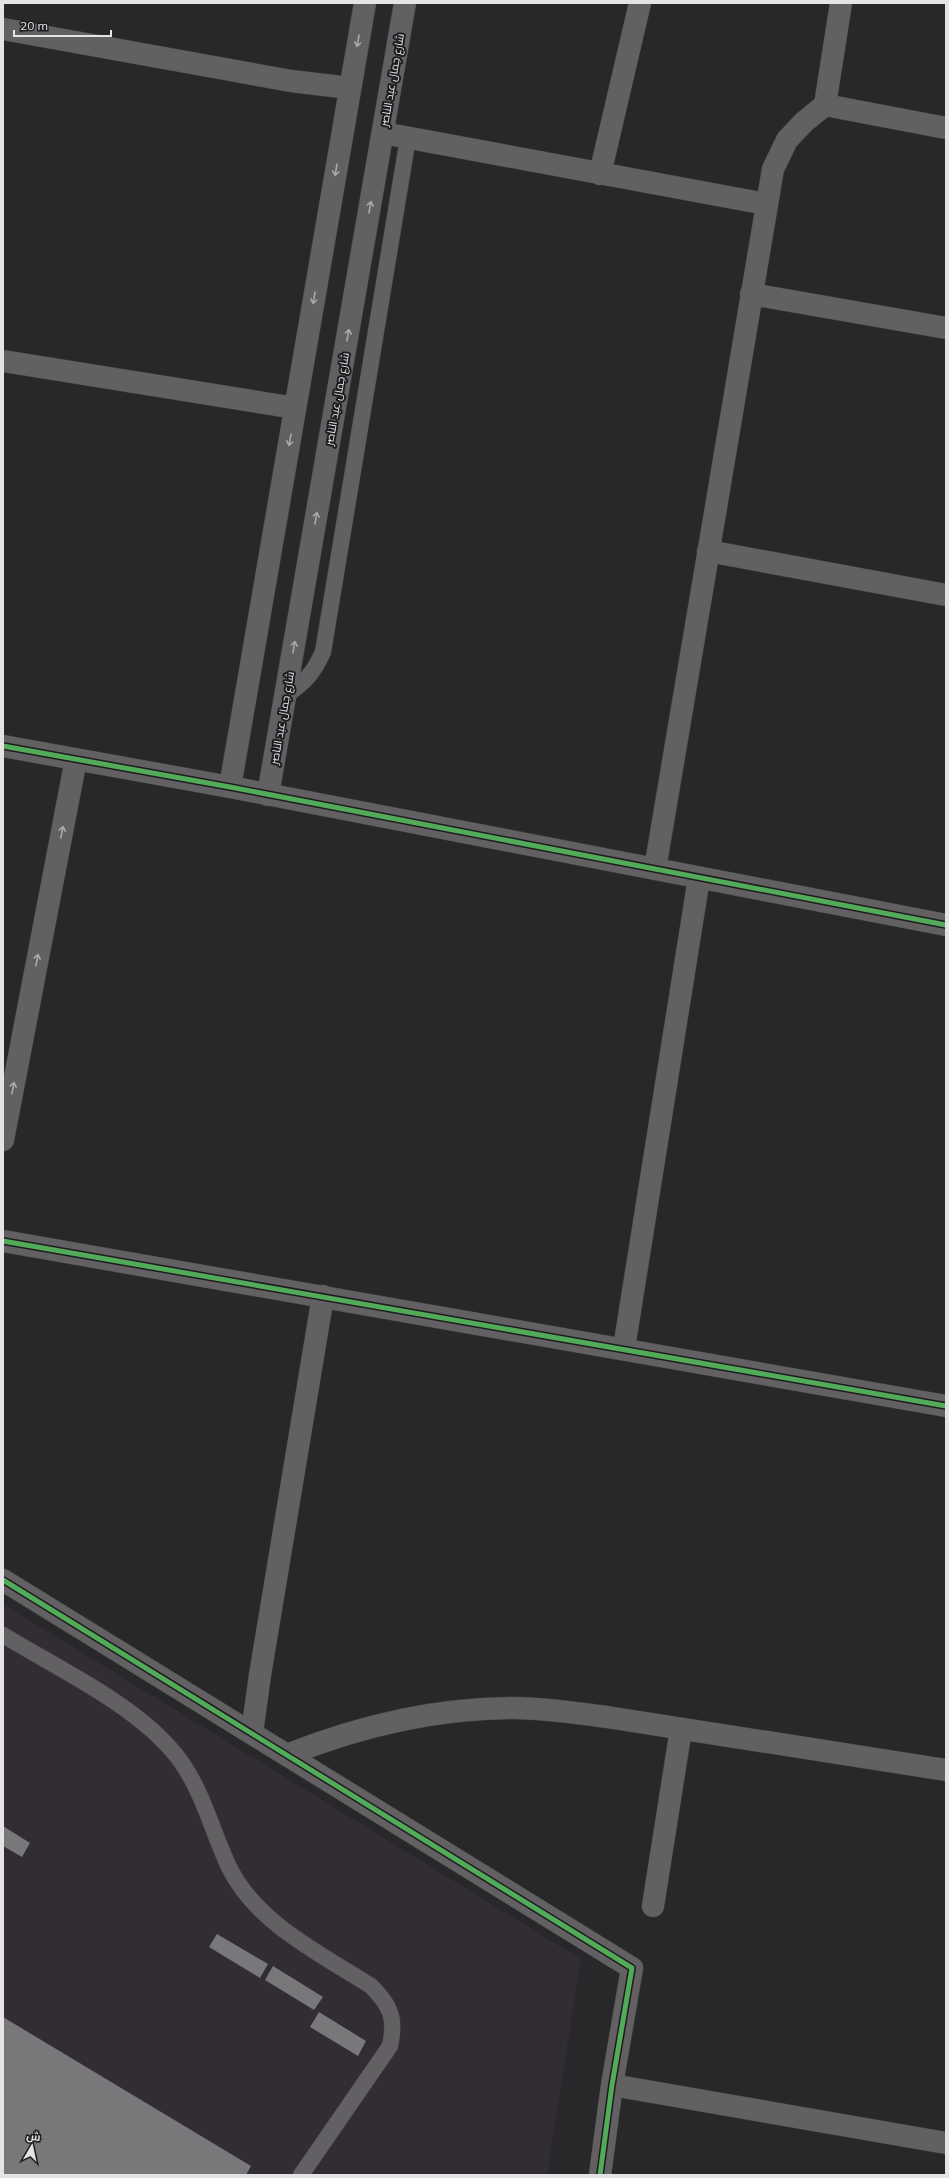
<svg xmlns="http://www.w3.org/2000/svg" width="949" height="2178" font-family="Mulish,Cairo,sans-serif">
<rect width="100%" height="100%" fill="#282729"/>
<!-- built -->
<path fill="#322c35" d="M3,1604L581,1959L547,2175H3Z"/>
<!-- building -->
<path fill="#787779" d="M3,1826L30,1843L22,1857L3,1846Z
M217,1934L268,1964L260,1978L209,1947Z
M273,1966L323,1997L314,2010L265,1980Z
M319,2012L366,2041L358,2056L310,2027Z
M3,2017L251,2166L246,2175H3Z"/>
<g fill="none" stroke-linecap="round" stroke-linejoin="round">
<!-- service casing -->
<g stroke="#434244" stroke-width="17">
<path id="service" d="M285,696C305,682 313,674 323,652L408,138
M3,1635C57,1668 128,1701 170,1748C201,1782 210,1827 229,1867C256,1923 321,1954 371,1986C391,2006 396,2018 390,2046L301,2175"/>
</g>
<!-- minor casing -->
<g stroke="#434244" stroke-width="23">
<path id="minor" d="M3,29L291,81L350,88
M825,105L841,3
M383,133L766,204
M600,174L640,3
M751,294L946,328
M3,361L295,408
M708,551L946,595
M3,746L230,787L946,925
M655,869L773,169L787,140L804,122L825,105L946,128
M3,1140L76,759
M3,1241L946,1406
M624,1348L699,878
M3,1580L632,1968L612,2085L600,2175
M252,1733L260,1675L323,1296
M287,1755C360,1726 435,1708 514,1708C545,1708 576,1713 607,1717L946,1770
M653,1906L681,1729
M612,2085L946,2143"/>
</g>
<!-- tertiary casing -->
<g stroke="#434244" stroke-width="23">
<path id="tertiary" d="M230,787L365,3
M268,795L405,3"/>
</g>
<!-- service -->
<use href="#service" stroke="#626062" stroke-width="16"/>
<!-- minor -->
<use href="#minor" stroke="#626062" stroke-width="22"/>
<!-- tertiary -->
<use href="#tertiary" stroke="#626062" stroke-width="22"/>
<!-- cycleway casing -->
<g stroke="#1f1c20" stroke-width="8">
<path id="cycleway" d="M3,746L230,787L946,925
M3,1241L946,1406
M3,1580L632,1968L612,2085L600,2175"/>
</g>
<!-- cycleway -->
<use href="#cycleway" stroke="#51ab58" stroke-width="5"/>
</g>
<!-- one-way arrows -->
<defs><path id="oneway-shaft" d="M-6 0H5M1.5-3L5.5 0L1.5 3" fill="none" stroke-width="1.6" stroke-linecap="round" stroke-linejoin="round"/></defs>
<g stroke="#aaa8ab">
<use href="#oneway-shaft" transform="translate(358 41) rotate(100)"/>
<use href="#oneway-shaft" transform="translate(336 170) rotate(100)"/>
<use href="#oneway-shaft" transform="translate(370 207) rotate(-80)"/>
<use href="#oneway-shaft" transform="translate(314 298) rotate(100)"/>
<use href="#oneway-shaft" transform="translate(348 335) rotate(-80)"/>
<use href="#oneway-shaft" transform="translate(290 440) rotate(100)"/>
<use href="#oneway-shaft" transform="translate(316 518) rotate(-80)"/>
<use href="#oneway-shaft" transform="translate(294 647) rotate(-80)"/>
<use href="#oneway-shaft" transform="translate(62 832) rotate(-79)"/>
<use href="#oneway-shaft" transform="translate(37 960) rotate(-79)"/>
<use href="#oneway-shaft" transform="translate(13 1088) rotate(-79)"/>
</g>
<g text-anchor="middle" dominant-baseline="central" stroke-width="4" stroke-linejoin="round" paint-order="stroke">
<!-- street labels -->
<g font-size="11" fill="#e5e3e6" stroke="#1f1c20">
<text transform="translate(392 80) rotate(-80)">شارع جمال عبد الناصر</text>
<text transform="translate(337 399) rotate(-80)">شارع جمال عبد الناصر</text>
<text transform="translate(282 718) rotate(-80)">شارع جمال عبد الناصر</text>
</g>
</g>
<!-- border -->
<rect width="949" height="2178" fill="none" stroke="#e5e3e6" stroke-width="8"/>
<!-- north arrow -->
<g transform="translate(32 2146) rotate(9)" stroke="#1f1c20" stroke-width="3" paint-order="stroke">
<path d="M0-3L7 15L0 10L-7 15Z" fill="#e5e3e6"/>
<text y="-6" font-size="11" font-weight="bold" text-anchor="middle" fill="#e5e3e6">ش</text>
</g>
<!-- scale -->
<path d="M14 30v6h97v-6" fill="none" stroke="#e5e3e6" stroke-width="2"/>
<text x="20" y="30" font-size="12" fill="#e5e3e6" stroke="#1f1c20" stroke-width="3" paint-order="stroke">20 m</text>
</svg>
